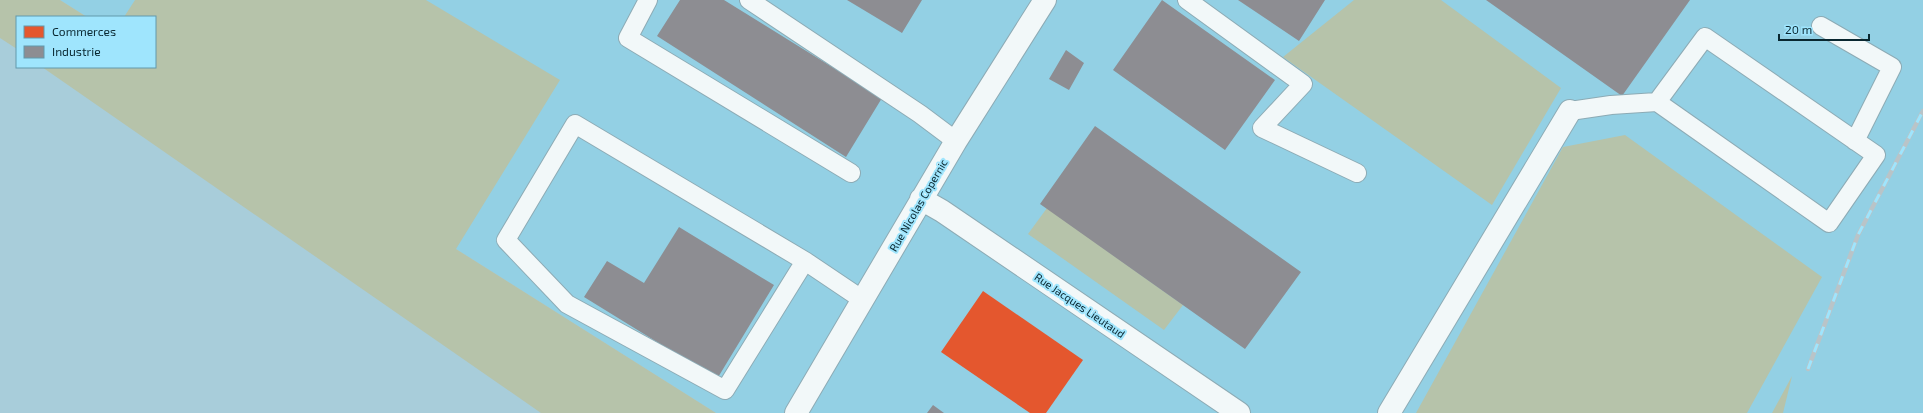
<svg xmlns="http://www.w3.org/2000/svg" width="1923" height="413" font-family="'Exo 2',sans-serif">
<rect width="100%" height="100%" fill="#a8cdda"/>
<!-- built -->
<path fill="#93d0e4" d="M60,0H1923V413H716L456,249L155,17H87Z"/>
<!-- green -->
<path fill="#b6c3aa" d="M0,0H60L87,17H17V49L0,38Z
M135,0H426L560,80L456,249L716,413H541L42,67H155V17H124Z
M1354,0H1441L1561,88L1492,205L1283,57Z
M1625,135L1822,277L1747,413H1416L1563,147Z
M1047,208L1183,305L1164,330L1028,234Z
M1792,376L1783,413H1772Z"/>
<!-- shops -->
<path fill="#e4572e" d="M983,291L1083,360L1046,413H1030L941,352Z"/>
<!-- industry -->
<path fill="#8d8d92" d="M680,0H724L882,98L846,157L657,36Z
M847,0H922L902,33Z
M1162,0L1275,80L1225,150L1113,70Z
M1238,0H1325L1299,41Z
M1486,0H1690L1622,96Z
M1066,50L1084,63L1069,90L1049,79Z
M1095,126L1301,272L1245,349L1040,204Z
M679,227L774,285L717,379L584,297L607,261L644,283Z
M933,405L944,413H927Z"/>
<g fill="none" stroke-linecap="round" stroke-linejoin="round">
<!-- lane casing -->
<g stroke="#8dabb5" stroke-width="20">
<path id="lane" d="M648,0L628,38L851,173
M749,0L920,114L956,141
M1187,0L1303,84L1262,128L1357,173
M1821,26L1892,67L1855,141
M1570,111L1611,105L1657,102L1829,223L1876,155L1705,37L1657,102
M805,261L725,390L567,304L506,240L575,124L805,261L863,300"/>
</g>
<!-- street casing -->
<g stroke="#8dabb5" stroke-width="24">
<path id="street" d="M921,199L942,211L1239,413
M796,413L956,141L1045,0
M1389,413L1570,111"/>
</g>
<!-- lane -->
<use href="#lane" stroke="#f2f8f9" stroke-width="18"/>
<!-- street -->
<use href="#street" stroke="#f2f8f9" stroke-width="22"/>
<!-- rail casing -->
<g stroke="#b9c4c8" stroke-width="4.5">
<path id="rail" d="M1808,369L1858,235L1923,111"/>
</g>
<!-- rail -->
<use href="#rail" stroke="#9fe5fd" stroke-width="3" stroke-dasharray="9" stroke-linecap="butt"/>
</g>
<g text-anchor="middle" dominant-baseline="central" stroke-width="4" stroke-linejoin="round" paint-order="stroke">
<!-- street labels -->
<g font-size="11" fill="#092730" stroke="#9fe5fd">
<text transform="translate(918 205) rotate(-60)">Rue Nicolas Copernic</text>
<text transform="translate(1080 305) rotate(34)">Rue Jacques Lieutaud</text>
</g>
</g>
<!-- legend -->
<rect x="16" y="16" width="140" height="52" fill="#9fe5fd" stroke="#6399ab"/>
<rect x="24" y="26" width="20" height="12" fill="#e4572e" stroke="#6399ab"/>
<text x="52" y="36" font-size="12" fill="#092730">Commerces</text>
<rect x="24" y="46" width="20" height="12" fill="#8d8d92" stroke="#6399ab"/>
<text x="52" y="56" font-size="12" fill="#092730">Industrie</text>
<!-- scale -->
<path d="M1779 34v6h90v-6" fill="none" stroke="#092730" stroke-width="2"/>
<text x="1785" y="34" font-size="12" fill="#092730" stroke="#9fe5fd" stroke-width="3" paint-order="stroke">20 m</text>
</svg>
